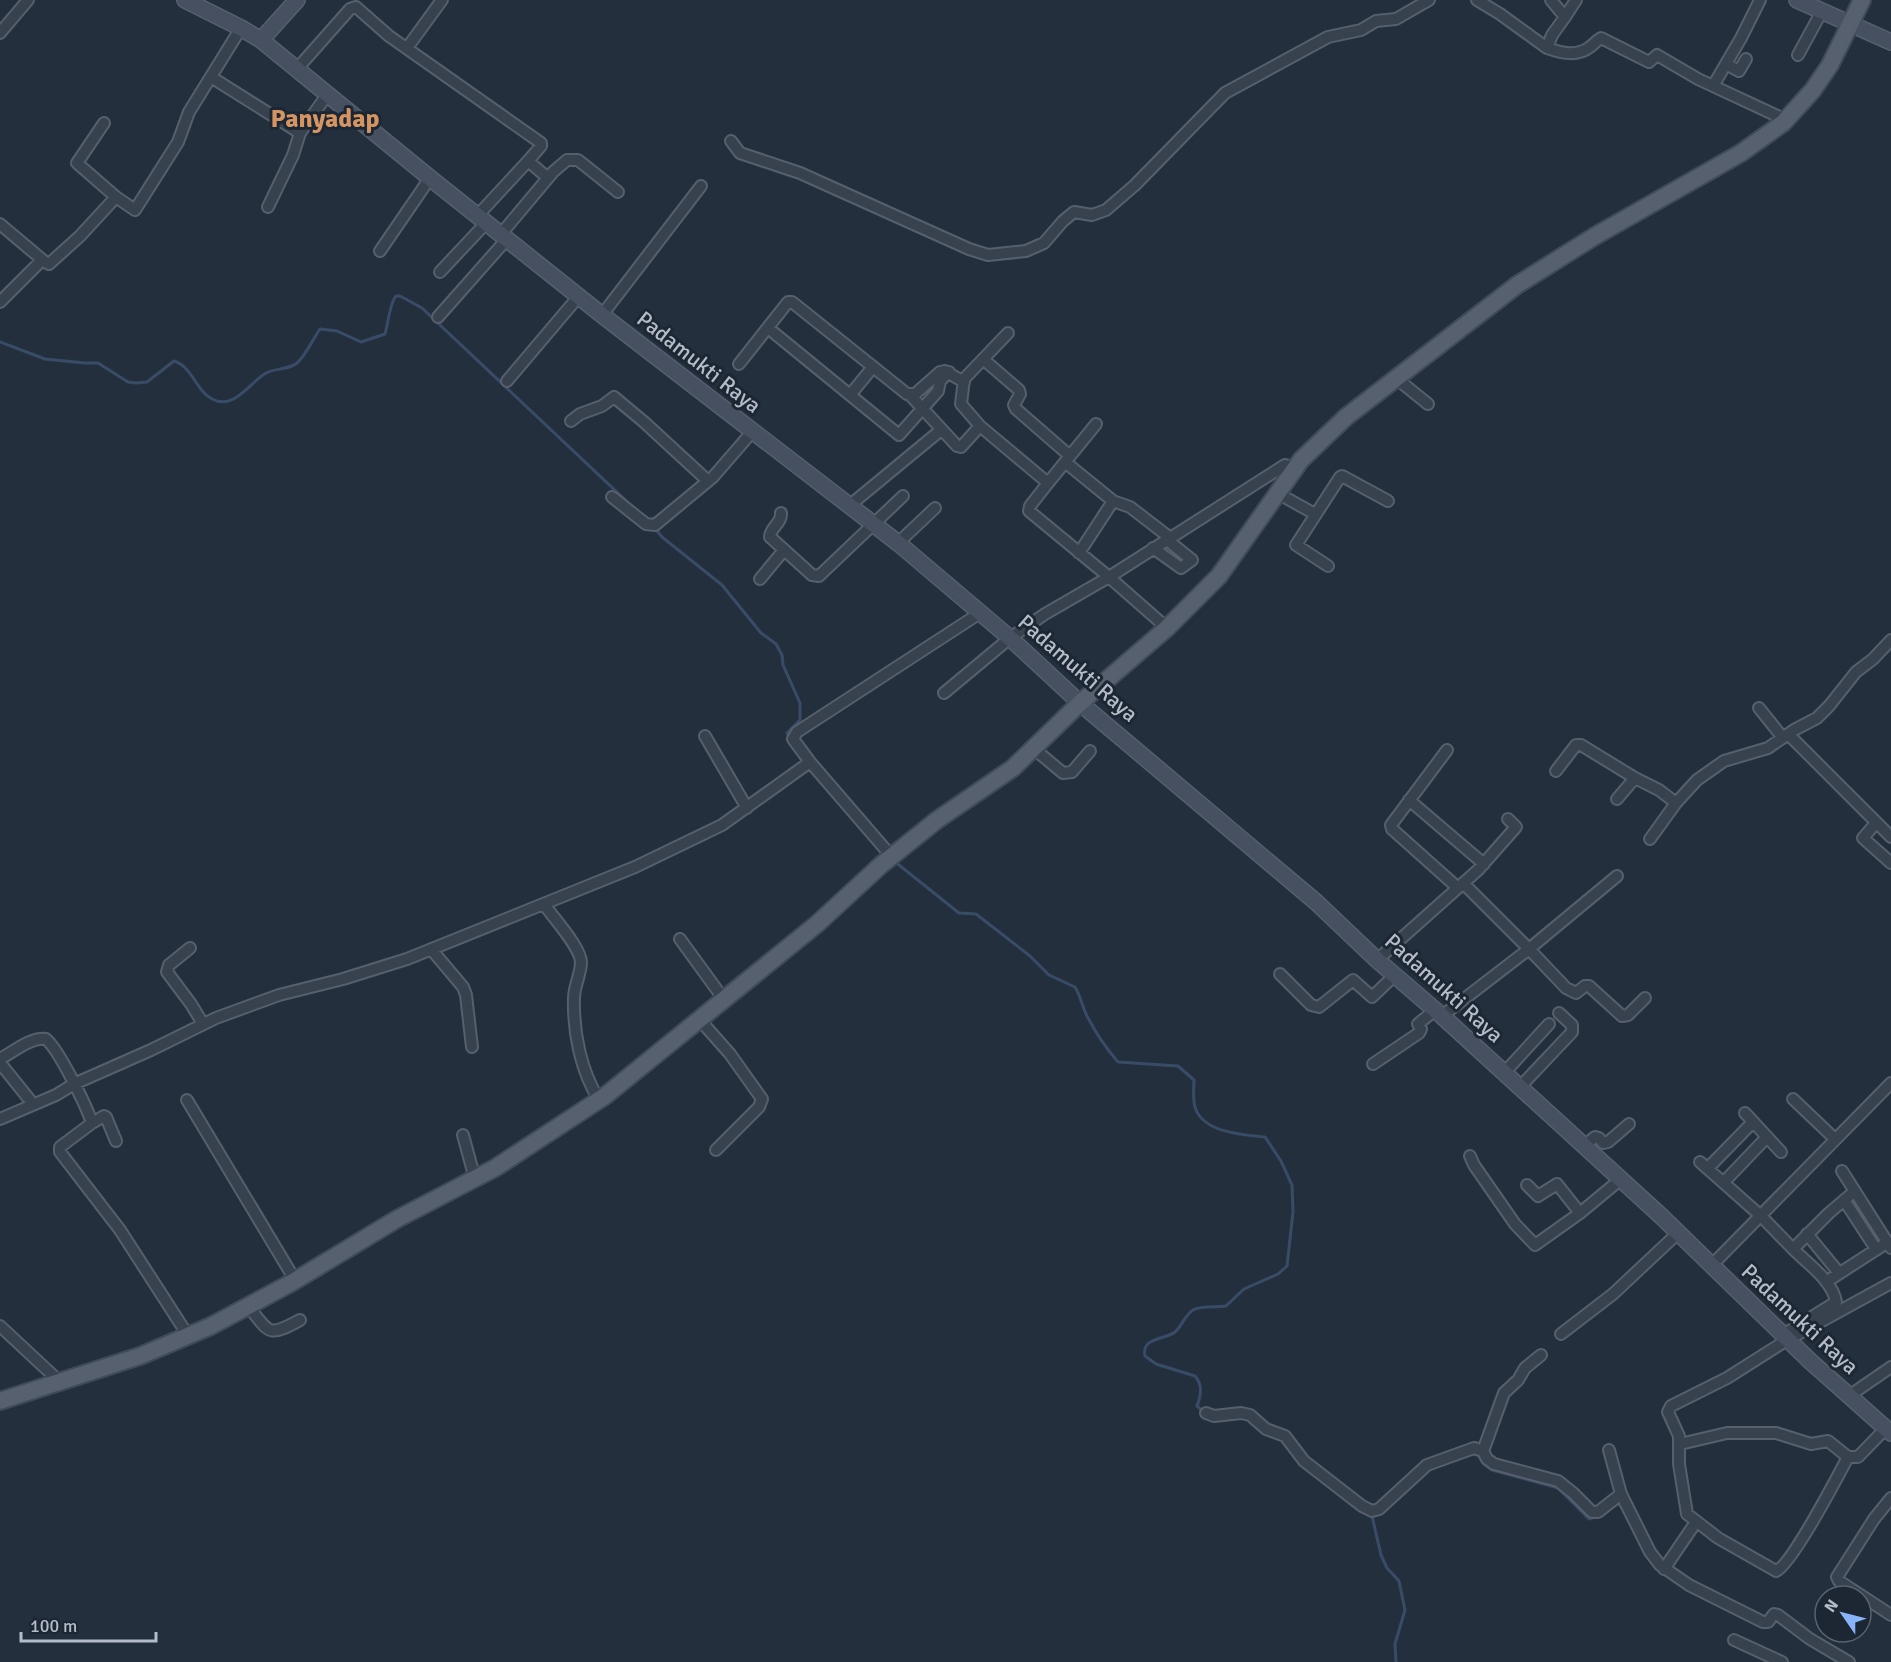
<svg xmlns="http://www.w3.org/2000/svg" width="1891" height="1662" font-family="Signika,sans-serif">
<rect width="100%" height="100%" fill="#242f3e"/>
<g fill="none" stroke-linecap="round" stroke-linejoin="round">
<!-- stream -->
<path stroke="#394c67" stroke-width="3" d="M0,342L45,359L85,363H98L128,382L136,383L147,382L174,361C192,366 196,391 212,399C234,411 250,382 266,373C275,368 289,370 297,363C306,355 313,339 320,329L337,331L361,342L385,334C388,324 390,302 396,296H400L422,308L638,512
M654,527L662,537L722,585L761,633L776,644L782,655L783,665L800,703V720L787,733L789,738
M809,768L836,800
M894,861L959,913L976,914L1030,956L1049,975L1075,987C1080,995 1082,1005 1086,1014C1095,1032 1105,1047 1118,1062L1178,1066L1194,1080C1194,1089 1192,1101 1196,1110C1206,1133 1244,1135 1265,1137L1281,1161L1292,1185L1293,1212L1287,1266L1278,1274L1244,1289L1226,1306C1216,1308 1202,1305 1193,1310C1185,1315 1182,1326 1175,1332C1165,1340 1141,1337 1145,1356L1156,1364L1195,1376C1203,1385 1201,1395 1197,1406L1204,1412
M1471,1454L1478,1455L1484,1464L1492,1470L1558,1488L1589,1519L1598,1516
M1615,1504L1617,1503L1622,1507L1635,1531
M1372,1516L1381,1555L1387,1568L1399,1581L1405,1610L1395,1644L1396,1662"/>
<!-- street casing -->
<g stroke="#565f6c" stroke-width="14">
<path id="street" d="M1477,0L1500,14L1547,48
M1551,0L1565,17L1576,0
M1565,17L1552,35L1547,48C1561,53 1577,57 1590,47C1594,44 1596,41 1601,38L1649,62L1657,55L1698,79L1786,120
M0,33L28,0
M407,48L442,0
M1798,55L1822,11
M1726,64L1739,71L1746,59
M296,70L350,9L356,7L389,36L541,143V146L528,161
M211,77L300,133
M1713,86L1741,38L1760,0
M104,123L77,163L116,197L135,210L178,142L189,112L241,28
M731,141L740,153L800,173L969,249L988,255L1026,251L1044,243L1063,221L1074,212L1092,215L1106,210L1135,185L1225,93L1328,37L1361,30L1376,21L1396,19L1429,0
M268,207L293,155L300,133L327,95
M478,215L528,161L548,178
M0,224L45,262L49,264L80,236L116,197
M501,234L553,172L567,160H578L618,192
M380,251L430,178
M440,272L487,222
M0,302L42,260
M602,315L701,186
M438,317L507,239
M768,328L899,435L938,391L940,381L949,372
M983,359L1019,390L1020,394L1014,405L1016,409L1070,456
M739,364L788,302H792L907,394H915L940,372L945,371L964,382
M1397,379L1428,404
M507,381L579,296
M850,395L873,367
M911,396L957,446L961,447L980,426L1048,483L1030,506L1029,511L1109,577L1045,614L1010,638L944,693
M571,421L580,414L602,406L614,397L644,422L708,481
M980,426L961,404L964,379L1008,333
M1065,462L1113,501L1079,553
M1048,483L1096,424
M1279,494L1315,514
M612,497L646,524L655,525L713,477L752,432
M1113,501L1130,507L1169,537
M849,506L941,430
M781,513C782,523 770,528 770,537L812,575L819,576L903,496
M898,543L935,508
M1153,548L1181,568L1192,560L1166,539
M1328,566L1296,545L1340,477L1342,476L1388,501
M760,579L784,550
M1167,628L1109,577L1285,465L1295,468
M1759,708L1783,738
M1788,734L1891,837
M705,736L747,808
M1033,748L1063,773L1072,772L1090,751
M1447,750L1391,825L1392,829L1458,888
M810,762L892,857
M1556,771L1576,745H1581L1635,778
M1617,799L1635,778L1659,790L1676,803
M1409,800L1484,864
M1876,823L1863,838L1891,863
M1650,839L1676,803L1697,780L1724,761L1768,748L1794,730L1817,718L1829,706L1856,672L1873,659L1891,640
M1617,876L1529,949L1566,988L1576,993L1585,986H1589L1622,1016L1628,1015L1645,998
M544,904C553,918 580,946 581,962C581,974 574,986 574,998C573,1033 581,1071 599,1100
M680,939L725,1001
M190,948L169,965L167,972L191,1004L203,1024
M431,949L463,987L466,995L472,1047
M1377,960L1478,870L1516,827L1508,819
M1280,974L1311,1005L1319,1007L1353,980L1372,997L1395,975
M1442,1016L1529,949L1463,883
M700,1020L730,1054L762,1099L759,1107L716,1150
M0,1059C13,1052 31,1037 46,1039C59,1050 86,1105 92,1123L104,1116L106,1117L116,1141
M0,1063L33,1104
M1373,1064L1419,1033L1421,1029L1418,1024L1435,1010
M1504,1073L1549,1024
M1520,1087L1572,1032V1025L1559,1013
M1793,1099L1835,1139
M187,1100L295,1280
M1745,1113L1781,1152
M0,1119L56,1095L74,1084L151,1050L216,1018L279,995L343,979L407,959L635,867L722,825L810,762L793,739L797,732L980,613
M92,1123L60,1147V1152L120,1230L189,1337
M463,1135L475,1179
M1584,1146L1595,1137L1599,1138L1603,1143L1608,1142L1629,1124
M1470,1156L1474,1165L1515,1224L1535,1245L1580,1213L1621,1179
M1700,1162L1761,1216L1793,1249
M1708,1168L1753,1122
M1842,1171L1891,1248
M1724,1182L1767,1137
M1527,1185L1538,1196L1557,1184L1580,1213
M1844,1200L1876,1249
M1807,1234L1839,1273
M1711,1266L1891,1083
M1826,1282L1888,1242
M248,1306C270,1333 267,1338 300,1320
M0,1326L59,1381
M1561,1334L1613,1294L1678,1233
M1783,1335L1836,1302C1833,1281 1807,1263 1793,1249L1829,1213L1855,1191
M1541,1355L1525,1368L1518,1380L1504,1393L1483,1451L1487,1459L1494,1464L1558,1481L1573,1493L1592,1512H1598L1621,1494L1650,1552L1660,1565L1689,1585L1763,1622H1768L1774,1614L1778,1615L1810,1639L1849,1662
M1849,1396L1891,1367
M1206,1413L1214,1416L1241,1413L1250,1415L1266,1429L1285,1436L1304,1461L1362,1506L1372,1511L1379,1509L1427,1465L1474,1448L1483,1451
M1886,1428L1858,1457H1848C1838,1476 1791,1566 1776,1571L1718,1538L1687,1514L1679,1464V1436L1668,1412L1671,1406L1727,1378L1787,1340L1891,1283
M1680,1444L1727,1433H1776L1811,1444L1828,1441L1848,1457
M1609,1450L1621,1494
M1891,1498L1874,1519L1837,1577L1839,1581L1891,1615
M1664,1569L1696,1522
M1734,1640L1782,1662"/>
</g>
<!-- secondary casing -->
<g stroke="#565f6c" stroke-width="18">
<path id="secondary" d="M185,0L241,28L261,40L430,178L602,315L898,543L1010,638L1080,703L1316,902L1377,960L1442,1016L1661,1216L1810,1361L1891,1433
M1797,0L1891,42
M261,40L297,0"/>
</g>
<!-- primary casing -->
<g stroke="#414a57" stroke-width="20">
<path id="primary" d="M0,1401L140,1356L211,1326L291,1283L397,1219L495,1168L605,1096L817,924L881,865L937,820L1013,768L1080,703L1167,628L1219,576L1301,460L1346,417L1517,285L1595,236L1741,153L1783,123L1813,90L1830,65L1862,0"/>
</g>
<!-- street -->
<use href="#street" stroke="#38414e" stroke-width="10"/>
<!-- secondary -->
<use href="#secondary" stroke="#465061" stroke-width="15"/>
<!-- primary -->
<use href="#primary" stroke="#56606e" stroke-width="16"/>
</g>
<g text-anchor="middle" dominant-baseline="central" stroke-width="6" stroke-linejoin="round" paint-order="stroke">
<!-- street labels -->
<g font-size="22" fill="#b4bcc9" stroke="#1d2633">
<text transform="translate(699 362) rotate(38)">Padamukti Raya</text>
<text transform="translate(1078 668) rotate(41)">Padamukti Raya</text>
<text transform="translate(1444 988) rotate(42)">Padamukti Raya</text>
<text transform="translate(1800 1319) rotate(43)">Padamukti Raya</text>
</g>
<!-- quarter labels -->
<g font-size="26" font-weight="bold" fill="#d59563" stroke="#1d2633">
<text x="325" y="119">Panyadap</text>
</g>
</g>
<!-- north arrow -->
<g transform="translate(1843 1614) rotate(305)"><circle r="28" fill="#1d2633" stroke="#59626f" stroke-width="1.5"/>
<path d="M0-4.5L10 22L0 15L-10 22Z" fill="#8ab4f8"/>
<text y="-9" font-size="16" font-weight="bold" text-anchor="middle" fill="#b4bcc9">N</text>
</g>
<!-- scale -->
<path d="M21 1632v9h135v-9" fill="none" stroke="#b4bcc9" stroke-width="3"/>
<text x="30" y="1632" font-size="18" fill="#b4bcc9" stroke="#1d2633" stroke-width="4.5" paint-order="stroke">100 m</text>
</svg>
